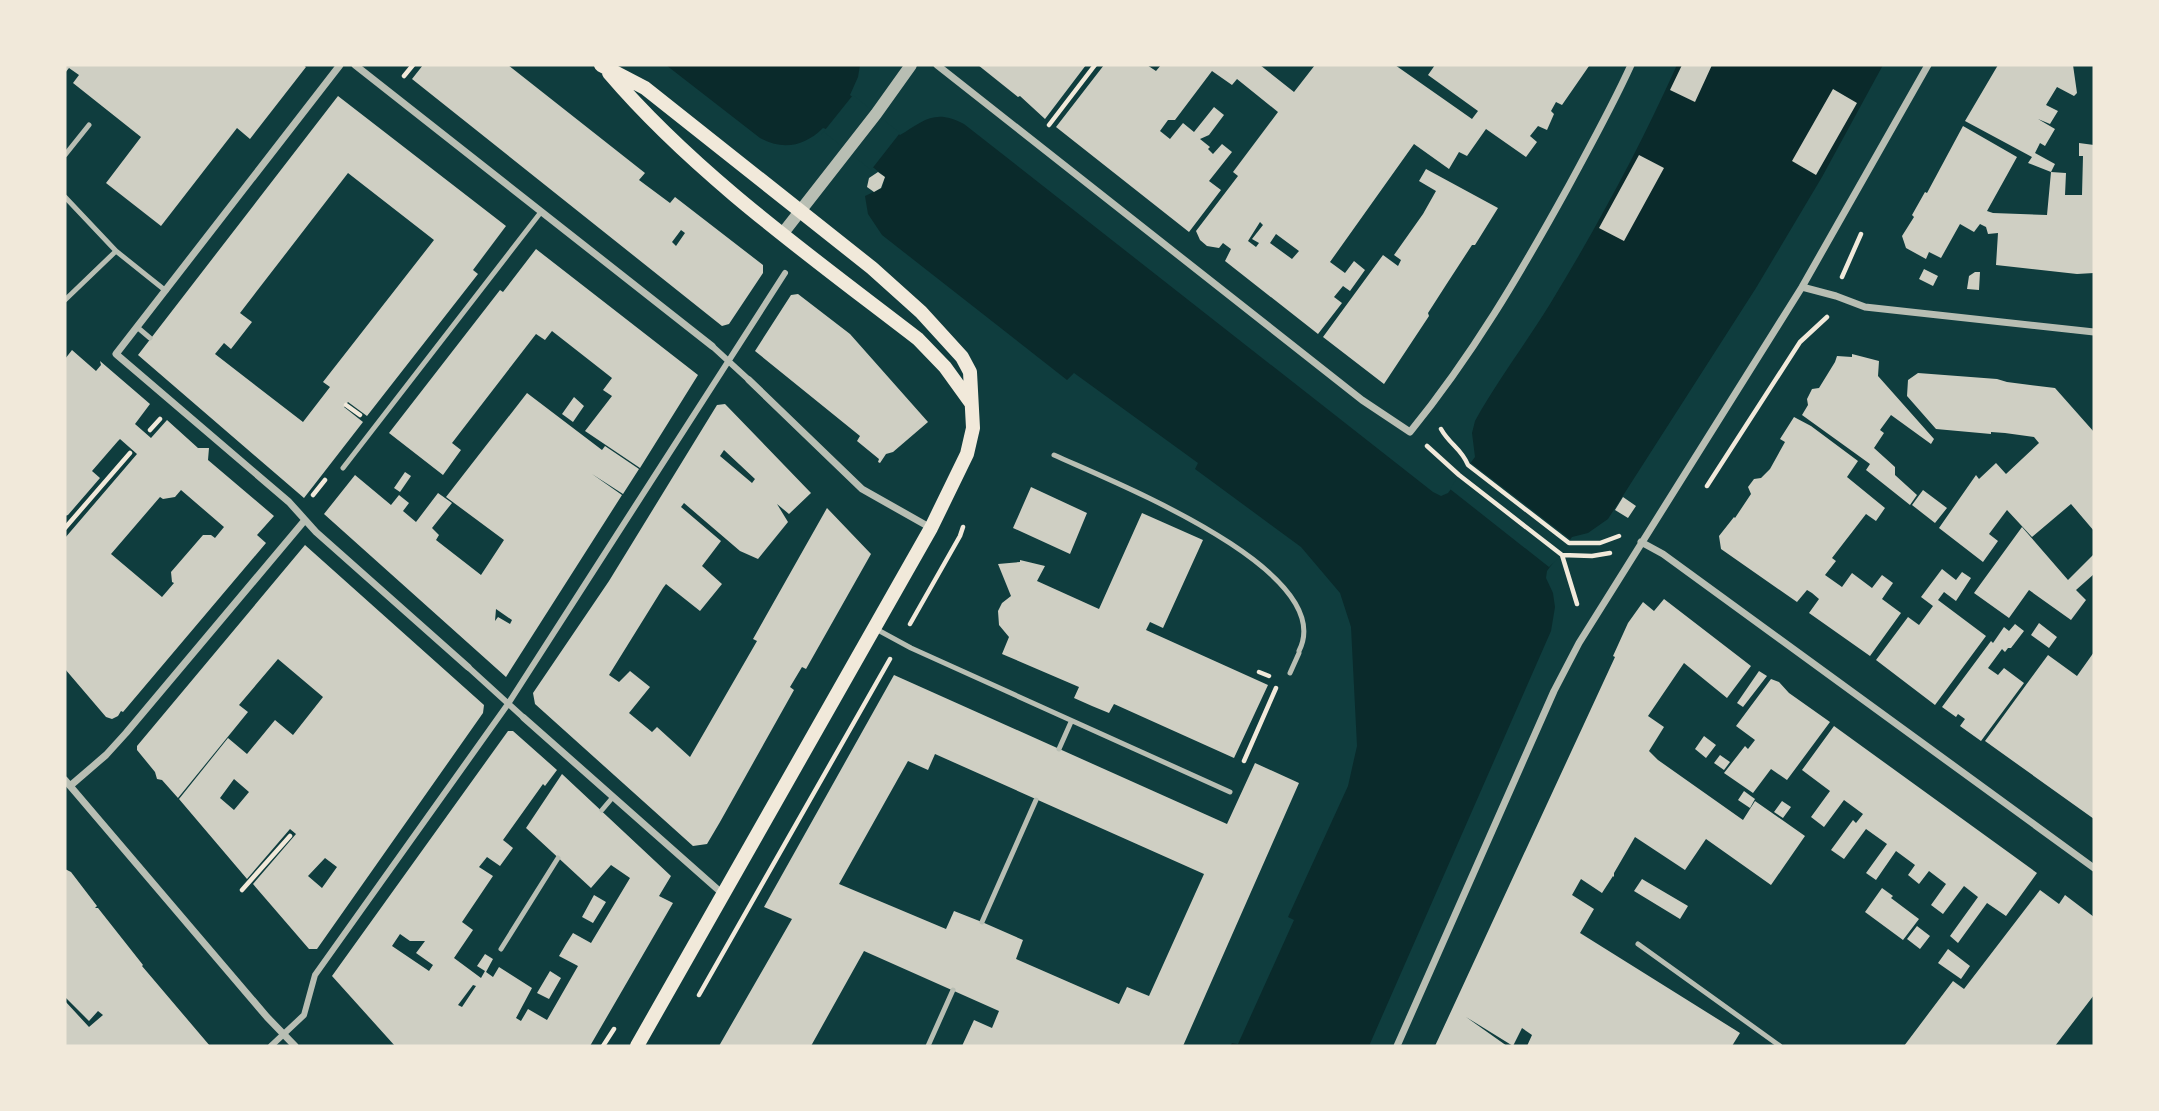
<svg xmlns="http://www.w3.org/2000/svg" width="2159" height="1111" font-family="Ubuntu,sans-serif">
<rect width="100%" height="100%" fill="#0f3d3e"/>
<!-- water -->
<path fill="#0a2a2b" d="M666,65H860L858,77L850,95L900,135C923,121 935,108 964,124L1433,492L1441,496L1448,493L1475,457L1472,433L1475,421C1497,381 1526,343 1550,304C1597,227 1640,147 1677,65H1883L1822,177L1756,288L1608,519L1588,533L1572,537L1547,571L1546,578L1553,593L1555,607L1551,631L1369,1046H1230L1232,1043L1238,1044L1294,920L1288,917L1348,786L1357,746L1351,627L1340,593L1301,547L1195,469L1198,463L1074,373L1067,380L882,235L868,214L865,196L882,188L885,177L826,129L823,128C805,146 783,151 760,138Z"/>
<!-- pier -->
<path fill="#0f3d3e" d="M853,95L900,133L871,170L824,132L821,135Z
M1471,463L1571,540L1562,555L1549,567L1450,489L1459,475Z"/>
<!-- building -->
<path fill="#cfcfc3" fill-rule="evenodd" d="M65,65H303L306,67L250,139L237,128L161,226L106,183L141,137L73,83L79,75L69,68L65,73Z
M423,65H508L645,173L639,180L670,203L675,197L763,265V273L729,324L722,326L412,79ZM681,230L685,233L676,246L672,242Z
M978,65H1086L1045,119L1020,96L1018,97Z
M1104,65H1147L1156,71L1161,65H1260L1294,92L1315,65H1395L1472,119L1478,111L1428,75L1435,65L1589,66L1562,105L1556,102L1551,111L1554,114L1547,130L1538,126L1530,136L1537,142L1526,157L1486,129L1467,156L1459,152L1449,169L1414,144L1330,262L1345,273L1354,261L1365,270L1350,291L1343,286L1334,297L1342,303L1318,334L1225,261L1231,249L1223,243L1219,248L1207,246L1200,240L1196,231L1238,176L1233,172L1278,112L1237,79L1232,85L1212,71L1175,120H1168L1160,131L1170,139L1183,123L1194,132L1214,107L1224,115L1209,135L1200,139L1210,147L1208,149L1213,154L1222,144L1232,152L1209,181L1221,190L1189,232L1056,127ZM1260,222L1263,225L1252,239L1259,243L1256,247L1248,241ZM1276,234L1299,251L1292,259L1270,243Z
M1682,65H1712L1695,102L1670,90Z
M1998,65H2073L2077,93L2074,96L2057,87L2046,105L2058,111L2050,124L2038,119L2055,129L2045,146L2040,143L2035,153L2055,164L2051,172L2028,163L2032,157L1965,121Z
M1833,89L1857,103L1816,175L1792,161Z
M338,96L506,226L473,270L478,274L367,416L348,402L344,407L363,422L304,498L138,355ZM348,173L434,240L323,382L330,387L303,422L215,354L224,343L231,349L252,322L240,313Z
M1963,126L2017,157L1987,211L1993,213L2047,215L2051,172L2066,173L2065,195H2082L2083,156H2079V143L2094,145V273L2077,274L1996,265L1998,233L1988,234L1986,227L1980,224L1974,232L1960,224L1941,258L1929,252L1926,259L1906,248L1902,236L1914,217L1912,215L1925,192L1927,193Z
M1639,155L1664,168L1624,241L1599,228Z
M1426,169L1498,208L1475,245H1472L1446,285L1428,313L1429,316L1384,384L1323,337L1383,255L1398,266L1401,260L1394,255L1423,214L1436,191L1419,181Z
M878,172L885,177L881,188L874,192L867,187L869,178Z
M536,249L698,375L640,468L585,431L612,396L603,390L612,378L552,331L545,340L536,334L452,443L461,450L443,475L389,433L500,290L503,292Z
M1924,269L1938,276L1933,286L1919,279Z
M1975,272H1980L1979,290L1967,289L1969,276Z
M798,294L850,334L928,422L893,452L886,454L880,463L878,462L879,459L857,441L860,436L755,351L791,295Z
M72,350L96,371L101,365L100,361L150,404L135,424L151,438L167,420L198,448H209L208,460L274,516L257,535L266,543L123,712L121,711L118,716L112,719L106,717L65,669V538L137,454L120,439L118,441L92,471L100,478L68,515L65,516V359ZM181,490L224,527L215,538L211,535H203L171,572L172,582L174,583L162,597L111,554L160,497L163,499L175,497Z
M1852,354L1879,361L1878,376L1934,439L1931,444L1891,415L1880,430L1884,433L1874,448L1895,467V475L1917,495L1910,505L1866,470L1870,464L1802,415L1808,405L1807,399L1812,389L1819,388L1835,362L1837,356L1852,357Z
M1918,373L1997,379L2007,382L2055,388L2094,432V531L2071,504L2032,537L2007,510L1989,534L1998,541L1983,562L1939,528L1976,475L1979,479L1996,463L2006,474L2039,443L2034,437L2005,433L1991,432V434L1936,429L1907,396L1908,380Z
M527,393L602,450L605,446L639,469L623,494L592,474L622,495L506,677L324,514L355,475L391,505L399,495L409,503L403,511L416,522L438,493L452,503L432,528L439,535L436,540L481,575L504,540L446,497ZM496,609L512,620L510,624L498,617L495,621Z
M574,397L584,406L573,422L562,414Z
M725,404L811,493L789,514L777,504L788,522L758,559L740,551L684,503L681,507L721,541L702,566L722,584L700,611L666,584L663,588L609,675L619,682L630,671L650,687L629,713L652,732L657,727L690,757L757,641L753,639L827,508L871,554L806,669L802,667L790,687L794,690L720,822L707,844L693,846L535,704L533,693L609,581L717,405ZM724,450L755,479L752,483L720,456Z
M1794,417L1811,426L1858,461L1847,477L1885,508L1876,521L1866,514L1832,558L1836,561L1825,575L1842,587L1852,573L1872,588L1882,575L1893,583L1882,599L1901,613L1870,656L1809,613L1819,599L1812,593L1807,590L1797,602L1721,549L1719,536L1734,517L1735,518L1751,494L1748,487L1754,479L1761,478L1770,469L1785,442L1780,439Z
M405,472L411,476L400,492L394,488Z
M1031,487L1087,513L1070,554L1013,528Z
M1923,490L1947,508L1935,523L1912,505Z
M1623,497L1636,506L1628,518L1615,510Z
M1142,513L1203,540L1163,628L1150,622L1146,630L1268,685L1234,758L1114,704L1109,713L1092,706L1074,698L1079,687L1002,654L1009,637L999,625L998,611L1002,603L1011,596L998,564L1020,562V560L1045,566L1037,581L1099,609Z
M2022,527L2068,580L2094,554V574L2076,590L2086,600L2071,620L2029,590L2009,618L1974,593Z
M305,545L484,705L483,713L317,949H309L253,884L296,834L290,829L247,879L179,799L228,738L247,754L275,720L293,735L323,697L278,659L239,705L248,712L178,798L162,780L157,779L155,772L137,750V746ZM234,779L249,792L234,810L220,798ZM325,858L337,867L322,888L308,876Z
M1942,569L1956,580L1962,572L1971,578L1956,601L1944,592L1938,600L1986,636L1935,705L1876,660L1908,617L1919,625L1933,606L1921,597Z
M1664,599L1751,666L1727,698L1684,663L1648,716L1664,727L1649,751L1658,760L1743,820L1755,801L1805,836L1771,885L1706,839L1685,870L1635,837L1614,873V877L1613,876L1602,893L1581,879L1572,895L1594,909L1580,933L1740,1033L1732,1046H1527L1532,1035L1522,1028L1513,1046L1466,1017L1507,1046H1435L1615,657L1613,656L1628,623L1643,602L1654,611Z
M2039,623L2057,637L2049,648L2031,635Z
M2015,624L2024,631L2011,648H2008L2005,652L2002,649L1988,668L1998,675L2004,668L2024,683L1981,741L1960,726L1965,719L1958,714L1956,717L1942,707L1991,641L1993,643L2004,627L2009,631Z
M2094,652V819L1985,741L2048,655L2077,676Z
M1759,671L1767,676L1743,707L1737,703Z
M894,675L1227,824L1255,763L1299,783L1183,1046H962L974,1020L992,1028L999,1011L864,951L811,1046H719L792,919L764,907ZM935,754L1204,874L1149,996L1127,987L1119,1004L1016,959L1023,940L982,922L954,911L946,929L839,884L908,761L928,770Z
M1771,679L1779,682L1789,693L1830,722L1787,780L1771,769L1753,793L1724,773L1745,746L1748,749L1755,740L1736,726Z
M1834,726L2037,873L2006,916L1987,903L1958,943L1950,936L1978,897L1964,886L1943,914L1931,905L1946,884L1929,871L1919,884L1908,875L1915,865L1896,851L1876,880L1866,873L1887,844L1866,829L1844,859L1831,850L1853,820L1856,823L1863,814L1844,800L1824,827L1811,817L1830,791L1802,770Z
M508,731H513L557,770L545,786L543,784L503,840L513,848L500,866L487,857L479,867L493,876L462,922L473,930L454,958L481,978L485,971L477,966L485,954L493,959L486,972L493,977L499,967L532,988L516,1018L521,1021L528,1009L547,1020L578,966L559,956L566,944L573,933L591,943L630,878L611,865L591,888L526,828L562,774L671,876L659,896L673,903L590,1046H395L332,976ZM400,934L410,941H425L416,953L433,965L429,971L392,946ZM473,985L476,986L462,1007L458,1005Z
M1704,736L1716,745L1706,758L1695,749Z
M1720,755L1730,762L1724,770L1714,763Z
M1744,791L1755,799L1750,808L1738,800Z
M1782,801L1791,807L1783,818L1774,812Z
M65,869L71,872L97,906L95,908H98L143,965L142,966L210,1046H65V1001L89,1027L103,1015L98,1011L89,1021L65,997Z
M1642,879L1688,906L1680,919L1634,891Z
M1882,888L1893,896L1891,898L1919,919L1903,940L1865,912Z
M2040,890L2059,904L2065,895L2094,917V995L2055,1046H1904L1953,981L1964,989Z
M594,895L606,902L593,923L582,917Z
M1917,926L1930,936L1920,949L1907,939Z
M1948,949L1970,966L1961,979L1938,963Z
M550,971L561,978L549,999L537,993Z"/>
<g fill="none" stroke-linecap="round" stroke-linejoin="round">
<!-- path -->
<path stroke="#f1e9da" stroke-width="4.5" d="M404,76L413,65
M1049,125L1095,65
M1842,277L1861,234
M346,405L360,415
M1441,429C1450,445 1461,448 1468,465L1569,543H1600L1619,536
M150,430L160,419
M1427,446L1459,475L1562,555
M1707,486L1800,342L1827,317
M313,495L325,480
M65,528L130,453
M1562,555L1577,604
M1562,555L1592,556L1610,553
M910,624L960,536L963,527
M1259,672L1269,676
M1244,761L1276,688
M242,890L290,836
M699,995L890,659
M603,1046L614,1029"/>
<!-- service -->
<path stroke="#b8beb3" stroke-width="5" d="M65,155L89,125
M65,197L116,251L166,291
M65,300L116,251
M137,327L150,338
M1054,455C1108,480 1340,570 1299,651
M343,468L541,212
M876,629L911,648L1230,792
M1290,673L1299,653
M1059,749L1071,722
M602,810L613,797
M982,922L1036,800
M1638,944L1780,1046
M501,949L558,858
M928,1046L953,990"/>
<!-- pedestrian -->
<path stroke="#b8beb3" stroke-width="6" d="M712,346L749,380
M468,667L524,718
M271,1046L304,1015L315,975L508,704L785,273"/>
<!-- minor -->
<path stroke="#b8beb3" stroke-width="7" d="M340,65L116,354L289,502L316,532L468,667
M355,65L712,346
M937,65L1362,400L1410,432C1472,356 1520,274 1567,189C1589,148 1612,107 1631,65
M1802,287L1836,296L1865,307L2094,332
M749,380L862,489L931,528
M1641,542L1663,554L2094,868
M524,718L724,895
M65,780L267,1017L295,1046
M70,786L106,755L126,733L305,520
M1397,1046L1554,691L1579,643L1802,287L1928,65"/>
<!-- tertiary -->
<path stroke="#b8beb3" stroke-width="12" d="M783,233L876,114L911,65"/>
<!-- secondary -->
<path stroke="#f1e9da" stroke-width="14" d="M601,65L645,88L872,268L921,312L962,357L970,372L973,428L967,454L931,528L637,1046
M609,73C695,174 813,258 918,339L945,367L971,403"/>
</g>
<!-- border -->
<rect width="2159" height="1111" fill="none" stroke="#f1e9da" stroke-width="133"/>
</svg>
